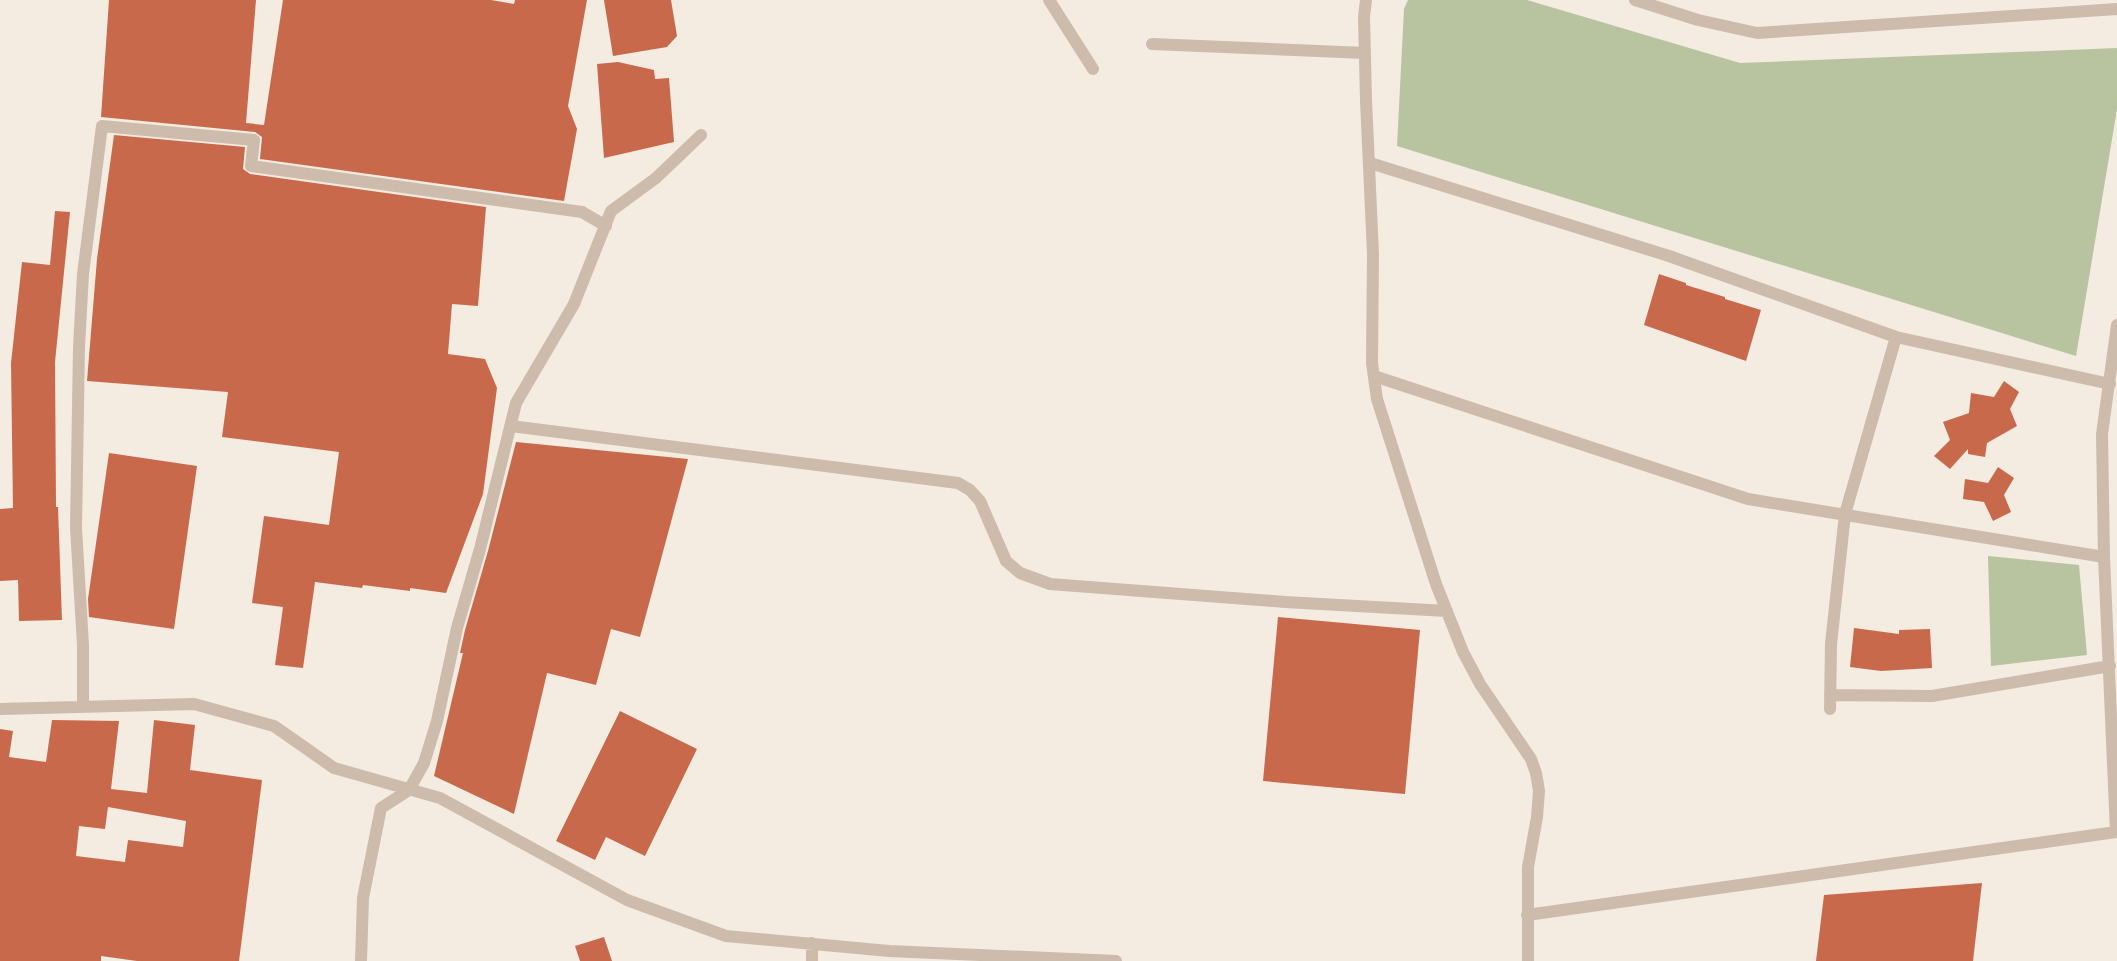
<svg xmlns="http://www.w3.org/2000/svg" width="2117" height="961" font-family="Ubuntu,sans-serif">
<rect width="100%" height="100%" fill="#f4ebe1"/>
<!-- green -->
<path fill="#b8c4a0" d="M1408,0H1527L1740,63L2117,48V109L2076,356L1397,146L1404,9Z
M1988,556L2079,565L2087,655L1991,666Z"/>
<!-- building -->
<path fill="#c8694b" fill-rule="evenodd" d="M109,0H256L246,123L264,125L283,0H491L514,4L515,0H587L568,106L577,129L564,201L260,159L262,137L255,132L101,117Z
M604,0H671L677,36L667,47L613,56Z
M618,62L654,70L655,79L669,78L674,142L604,158L597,64Z
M114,135L245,147L243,169L250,174L486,207L478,306L452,304L448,354L485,359L497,388L483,494L446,593L410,588V591L363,585L362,588L315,582L303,668L275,665L283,607L252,603L264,516L329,525L339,452L222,437L228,392L87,381L97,259Z
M55,211L70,212L55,362L56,507H58L62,620L19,621L18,580L0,581V509L13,508L11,363L22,262L50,265Z
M1659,274L1686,283V285L1725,297V299L1761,310L1746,361L1644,325Z
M2004,381L2019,392L2010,409L2017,426L1987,443L1985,457L1968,454V449L1950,469L1934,456L1950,440L1943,422L1969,413L1971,393L1994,397Z
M516,442L688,459L640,637L611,629L596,685L547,673L514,814L434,776L463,653H460L465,630L488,551Z
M109,453L197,466L174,629L89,617L88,599Z
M1998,467L2014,478L2004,495L2011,512L1993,521L1984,502L1963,499L1965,479L1988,483Z
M1278,617L1420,630L1405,794L1263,781Z
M1854,628L1899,634V630L1930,629L1932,668L1881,671L1850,667Z
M620,711L697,749L645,856L606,837L595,860L556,841Z
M52,720L119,721L111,789L147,793L154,720L195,725L190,770L262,780L239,961H137L101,956V961H0V729L13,731L9,757L46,762ZM108,807L186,821L183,847L128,840L125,862L76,856L79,826L105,829Z
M1982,883L1973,961H1816L1824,895Z
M604,937L612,961H580L575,946Z"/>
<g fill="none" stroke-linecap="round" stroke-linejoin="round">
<!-- minor -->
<path stroke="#cdbbac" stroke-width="12" d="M1049,0L1093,69
M1366,0L1364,17L1366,100L1373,254L1372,363L1377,399L1436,584L1463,652L1480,684L1531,759L1536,773L1539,791L1537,817L1528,867V961
M1635,0L1698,20L1757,33L2117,9
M1152,44L1365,53
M1370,163L1669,256L1896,337L2110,384
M1374,376L1748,499L2104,557
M511,426L958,483L970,490L980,501L1006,561L1020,573L1050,584L1285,602L1447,611
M1830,695L1932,696L2110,666
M83,707V645L76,528L79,347L83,274L102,126L254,140L251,166L582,212L606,226
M0,709L194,704L274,726L334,768L440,798L627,900L726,936L889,951L1116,961
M1830,709L1831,644L1845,514L1896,337
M1527,915L2116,832L2104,557L2102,434L2117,325
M361,961L363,898L381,808L409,790L424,763L437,721L457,628L480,549L516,403L574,304L611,211L656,178L701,135
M812,961V943"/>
</g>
</svg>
